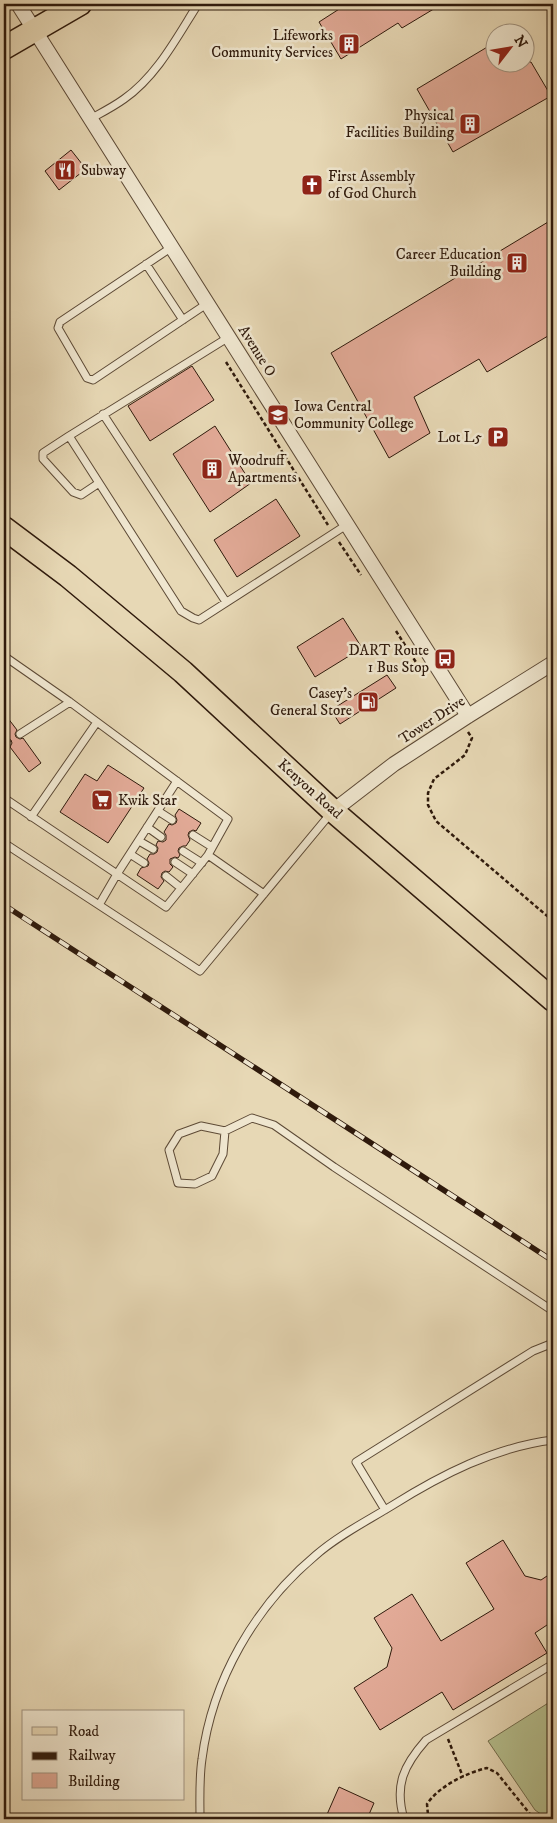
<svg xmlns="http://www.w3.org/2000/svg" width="557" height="1823" font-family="'IM FELL DW Pica',serif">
<rect width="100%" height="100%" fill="#e7d8b5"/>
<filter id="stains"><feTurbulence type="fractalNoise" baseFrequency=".004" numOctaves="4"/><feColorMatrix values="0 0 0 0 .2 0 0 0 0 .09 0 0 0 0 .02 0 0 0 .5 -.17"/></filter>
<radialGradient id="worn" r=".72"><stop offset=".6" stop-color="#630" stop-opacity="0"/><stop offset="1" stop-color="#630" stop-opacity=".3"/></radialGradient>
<!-- garden -->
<path fill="#b5bf8e" stroke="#726c4d" d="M553,1700V1819H548L535,1810L488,1741Z"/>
<!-- building -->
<path fill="#e2aa97" stroke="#2f1a0c" d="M347,4H442L402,28L398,23L341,59L319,22Z
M494,43V62H531L551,96L453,152L417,89Z
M71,150L86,169L59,190L45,171Z
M553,219V333L487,372L479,359L414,397L430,433L389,458L331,353Z
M192,366L214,400L150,441L128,406Z
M215,426L251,483L210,512L173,454Z
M276,499L300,536L237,577L214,540Z
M343,618L362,648L315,677L297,647Z
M387,675L396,688L340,724L331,710Z
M4,713L17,730L15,734L16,737L20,739L23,738L41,763L29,772L10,747L12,743L11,740L4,738Z
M108,765L144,788L108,843L60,812L85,774L97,781Z
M179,809L201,823L196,831L193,830L189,832L188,835L190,840L186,846H183L179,848L178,851L180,855L178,858L175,857L170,859V864L173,867L169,872L165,871L162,873L161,877L164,881L158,889L137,875L141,868L148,866L149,863L147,859L150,854H154L157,852L158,848L156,845L158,841L163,842L166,840V835L164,832L169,824L172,825L176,823L177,820L175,815Z
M503,1540L525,1576L541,1580L553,1572V1621L535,1633L547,1653L453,1710L442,1692L380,1730L354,1688L387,1667L392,1648L374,1618L412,1594L441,1641L494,1609L466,1563Z
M339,1787L374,1803L367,1819H325Z"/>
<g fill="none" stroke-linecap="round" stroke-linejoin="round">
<!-- service casing -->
<g stroke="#5d4a36" stroke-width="9">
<path id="service" d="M90,119C101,113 113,107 124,99C157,76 177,37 198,4
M172,247L60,322L58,328L87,378L93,380L208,303
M146,264L183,320
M229,337L69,436L181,611L193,618L199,620L348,524
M103,414L226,602
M69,436L43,453V459L73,492L81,495L99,483
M4,656L70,702L228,819L208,855
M20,734L70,702
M4,745L7,743
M4,798L166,907L208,855L264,894
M158,811L172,820
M31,817L97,722
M147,827L161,837
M193,835L212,847
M139,841L153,849
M4,843L200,971L331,813
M183,851L202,863
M130,854L144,863
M175,862L193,874
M166,876L181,888
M99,905L117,874L177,781
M225,1131L223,1154L212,1176L195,1184L178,1183L169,1150L179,1134L201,1126L225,1131L252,1118L274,1125L334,1167L553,1311
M385,1510L356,1462L533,1351L553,1343
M200,1819C200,1799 199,1779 202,1759C212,1680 255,1606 316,1555C339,1535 367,1521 393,1505C441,1475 495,1447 553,1440
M404,1819C394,1785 404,1765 426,1740L553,1664"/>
</g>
<!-- minor casing -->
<g stroke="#5d4a36" stroke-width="16">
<path id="minor" d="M18,4L468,716
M333,811L394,764L468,716L553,663"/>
</g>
<!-- primary casing -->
<g stroke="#2f1a0c" stroke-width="25">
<path id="primary" d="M4,48L80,4
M4,528L68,576L183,672L333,811L553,1000"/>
</g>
<!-- path -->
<path stroke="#2f1a0c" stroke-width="2.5" stroke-dasharray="4 2.5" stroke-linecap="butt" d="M226,362L328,525
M339,542L361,575
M396,631L421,670
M468,732L472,738L465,755L434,779L428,793V805L436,821L553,921
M448,1739L463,1777
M431,1819L428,1815L427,1804C439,1786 466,1773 487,1768L497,1773L534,1819"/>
<!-- service -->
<use href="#service" stroke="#efe6cf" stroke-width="7"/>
<!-- minor -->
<use href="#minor" stroke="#efe6cf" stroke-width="14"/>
<!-- primary -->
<use href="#primary" stroke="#e7d8b5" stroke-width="22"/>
<!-- rail casing -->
<g stroke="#2f1a0c" stroke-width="5.5">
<path id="rail" d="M4,905L553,1261"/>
</g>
<!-- rail -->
<use href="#rail" stroke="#efe6cf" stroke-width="4" stroke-dasharray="11" stroke-linecap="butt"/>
</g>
<!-- icons -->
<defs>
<g id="building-square" transform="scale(1.125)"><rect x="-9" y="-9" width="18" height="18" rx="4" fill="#8f2418" stroke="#efe6cf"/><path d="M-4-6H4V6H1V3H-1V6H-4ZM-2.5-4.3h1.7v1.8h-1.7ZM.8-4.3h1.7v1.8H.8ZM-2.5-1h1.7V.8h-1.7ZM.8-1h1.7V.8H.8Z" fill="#fff"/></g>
<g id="restaurant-square" transform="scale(1.125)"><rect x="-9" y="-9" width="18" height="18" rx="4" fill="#8f2418" stroke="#efe6cf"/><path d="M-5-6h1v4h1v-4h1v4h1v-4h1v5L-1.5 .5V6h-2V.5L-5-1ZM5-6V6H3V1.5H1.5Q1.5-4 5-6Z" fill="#fff"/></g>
<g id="church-square" transform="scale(1.125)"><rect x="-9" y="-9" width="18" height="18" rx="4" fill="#8f2418" stroke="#efe6cf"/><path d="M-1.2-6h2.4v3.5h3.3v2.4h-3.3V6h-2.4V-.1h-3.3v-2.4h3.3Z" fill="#fff"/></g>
<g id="university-square" transform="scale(1.125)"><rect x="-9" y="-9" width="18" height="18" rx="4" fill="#8f2418" stroke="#efe6cf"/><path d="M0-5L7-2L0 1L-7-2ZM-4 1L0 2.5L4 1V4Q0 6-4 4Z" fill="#fff"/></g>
<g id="parking-square" transform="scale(1.125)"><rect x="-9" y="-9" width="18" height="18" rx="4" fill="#8f2418" stroke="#efe6cf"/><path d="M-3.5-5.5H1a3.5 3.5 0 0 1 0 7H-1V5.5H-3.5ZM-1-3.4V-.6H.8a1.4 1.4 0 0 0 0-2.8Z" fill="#fff"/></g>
<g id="bus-square" transform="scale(1.125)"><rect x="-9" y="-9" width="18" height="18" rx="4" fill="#8f2418" stroke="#efe6cf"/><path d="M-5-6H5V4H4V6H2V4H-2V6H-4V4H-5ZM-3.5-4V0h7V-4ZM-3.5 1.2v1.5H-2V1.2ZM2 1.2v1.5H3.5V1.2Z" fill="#fff"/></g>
<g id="fuel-square" transform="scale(1.125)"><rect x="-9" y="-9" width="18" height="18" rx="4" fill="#8f2418" stroke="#efe6cf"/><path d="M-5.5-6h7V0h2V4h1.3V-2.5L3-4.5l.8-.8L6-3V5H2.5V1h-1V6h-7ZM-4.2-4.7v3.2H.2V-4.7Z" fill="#fff"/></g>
<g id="supermarket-square" transform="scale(1.125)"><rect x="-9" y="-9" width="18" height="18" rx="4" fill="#8f2418" stroke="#efe6cf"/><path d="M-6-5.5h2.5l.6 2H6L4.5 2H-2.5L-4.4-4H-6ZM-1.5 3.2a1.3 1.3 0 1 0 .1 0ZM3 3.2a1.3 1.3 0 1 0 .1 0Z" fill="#fff"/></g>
</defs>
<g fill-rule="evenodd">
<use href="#building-square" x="349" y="44"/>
<use href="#building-square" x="470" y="124"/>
<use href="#restaurant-square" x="65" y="170"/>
<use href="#church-square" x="312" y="185"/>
<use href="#building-square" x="517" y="263"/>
<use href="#university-square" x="278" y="415"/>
<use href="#parking-square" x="498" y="437"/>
<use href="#building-square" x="212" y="469"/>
<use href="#bus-square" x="445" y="659"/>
<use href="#fuel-square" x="368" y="702"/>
<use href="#supermarket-square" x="102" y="800"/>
</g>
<g text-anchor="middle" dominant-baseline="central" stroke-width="5" stroke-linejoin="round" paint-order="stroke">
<!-- poi labels -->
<g font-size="15" fill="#2f1a0c" stroke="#efe6cf" text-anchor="end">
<text x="333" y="35">Lifeworks<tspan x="333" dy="17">Community Services</tspan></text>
<text x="454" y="115">Physical<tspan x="454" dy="17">Facilities Building</tspan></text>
<text x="81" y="170" text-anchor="start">Subway</text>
<text x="328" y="176" text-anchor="start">First Assembly<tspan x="328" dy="17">of God Church</tspan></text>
<text x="501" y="254">Career Education<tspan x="501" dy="17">Building</tspan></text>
<text x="294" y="406" text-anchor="start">Iowa Central<tspan x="294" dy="17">Community College</tspan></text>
<text x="482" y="437">Lot L5</text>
<text x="228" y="460" text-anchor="start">Woodruff<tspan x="228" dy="17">Apartments</tspan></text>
<text x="429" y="650">DART Route<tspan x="429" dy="17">1 Bus Stop</tspan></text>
<text x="352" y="693">Casey's<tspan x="352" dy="17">General Store</tspan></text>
<text x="118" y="800" text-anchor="start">Kwik Star</text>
</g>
<!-- street labels -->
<g font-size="15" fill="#2f1a0c" stroke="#efe6cf">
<text transform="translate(257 351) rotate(58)">Avenue O</text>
<text transform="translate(432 720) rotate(-33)">Tower Drive</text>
<text transform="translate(310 789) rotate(42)">Kenyon Road</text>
</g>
</g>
<!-- margin -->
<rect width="557" height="1823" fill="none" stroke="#e7d8b5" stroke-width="20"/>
<rect x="5" y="5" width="547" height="1813" fill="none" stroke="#2f1a0c" stroke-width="2.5"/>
<rect x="10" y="10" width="537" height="1803" fill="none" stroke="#2f1a0c"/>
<!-- legend -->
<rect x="22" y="1710" width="162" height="90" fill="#efe6cf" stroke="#a29481"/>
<rect x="32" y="1727" width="25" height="8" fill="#e7d8b5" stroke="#a29481"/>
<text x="68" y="1736" font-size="15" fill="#2f1a0c">Road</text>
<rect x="32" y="1752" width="25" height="8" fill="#2f1a0c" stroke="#a29481"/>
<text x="68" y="1760" font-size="15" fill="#2f1a0c">Railway</text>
<rect x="32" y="1773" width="25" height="15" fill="#e2aa97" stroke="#a29481"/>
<text x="68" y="1786" font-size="15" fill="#2f1a0c">Building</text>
<!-- north arrow -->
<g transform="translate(510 48) rotate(59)"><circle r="24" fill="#efe6cf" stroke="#a29481"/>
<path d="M0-4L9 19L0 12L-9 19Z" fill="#8f2418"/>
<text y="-8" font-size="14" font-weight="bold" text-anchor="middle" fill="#2f1a0c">N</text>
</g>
<rect width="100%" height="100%" filter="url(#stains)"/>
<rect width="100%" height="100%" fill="url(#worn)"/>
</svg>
